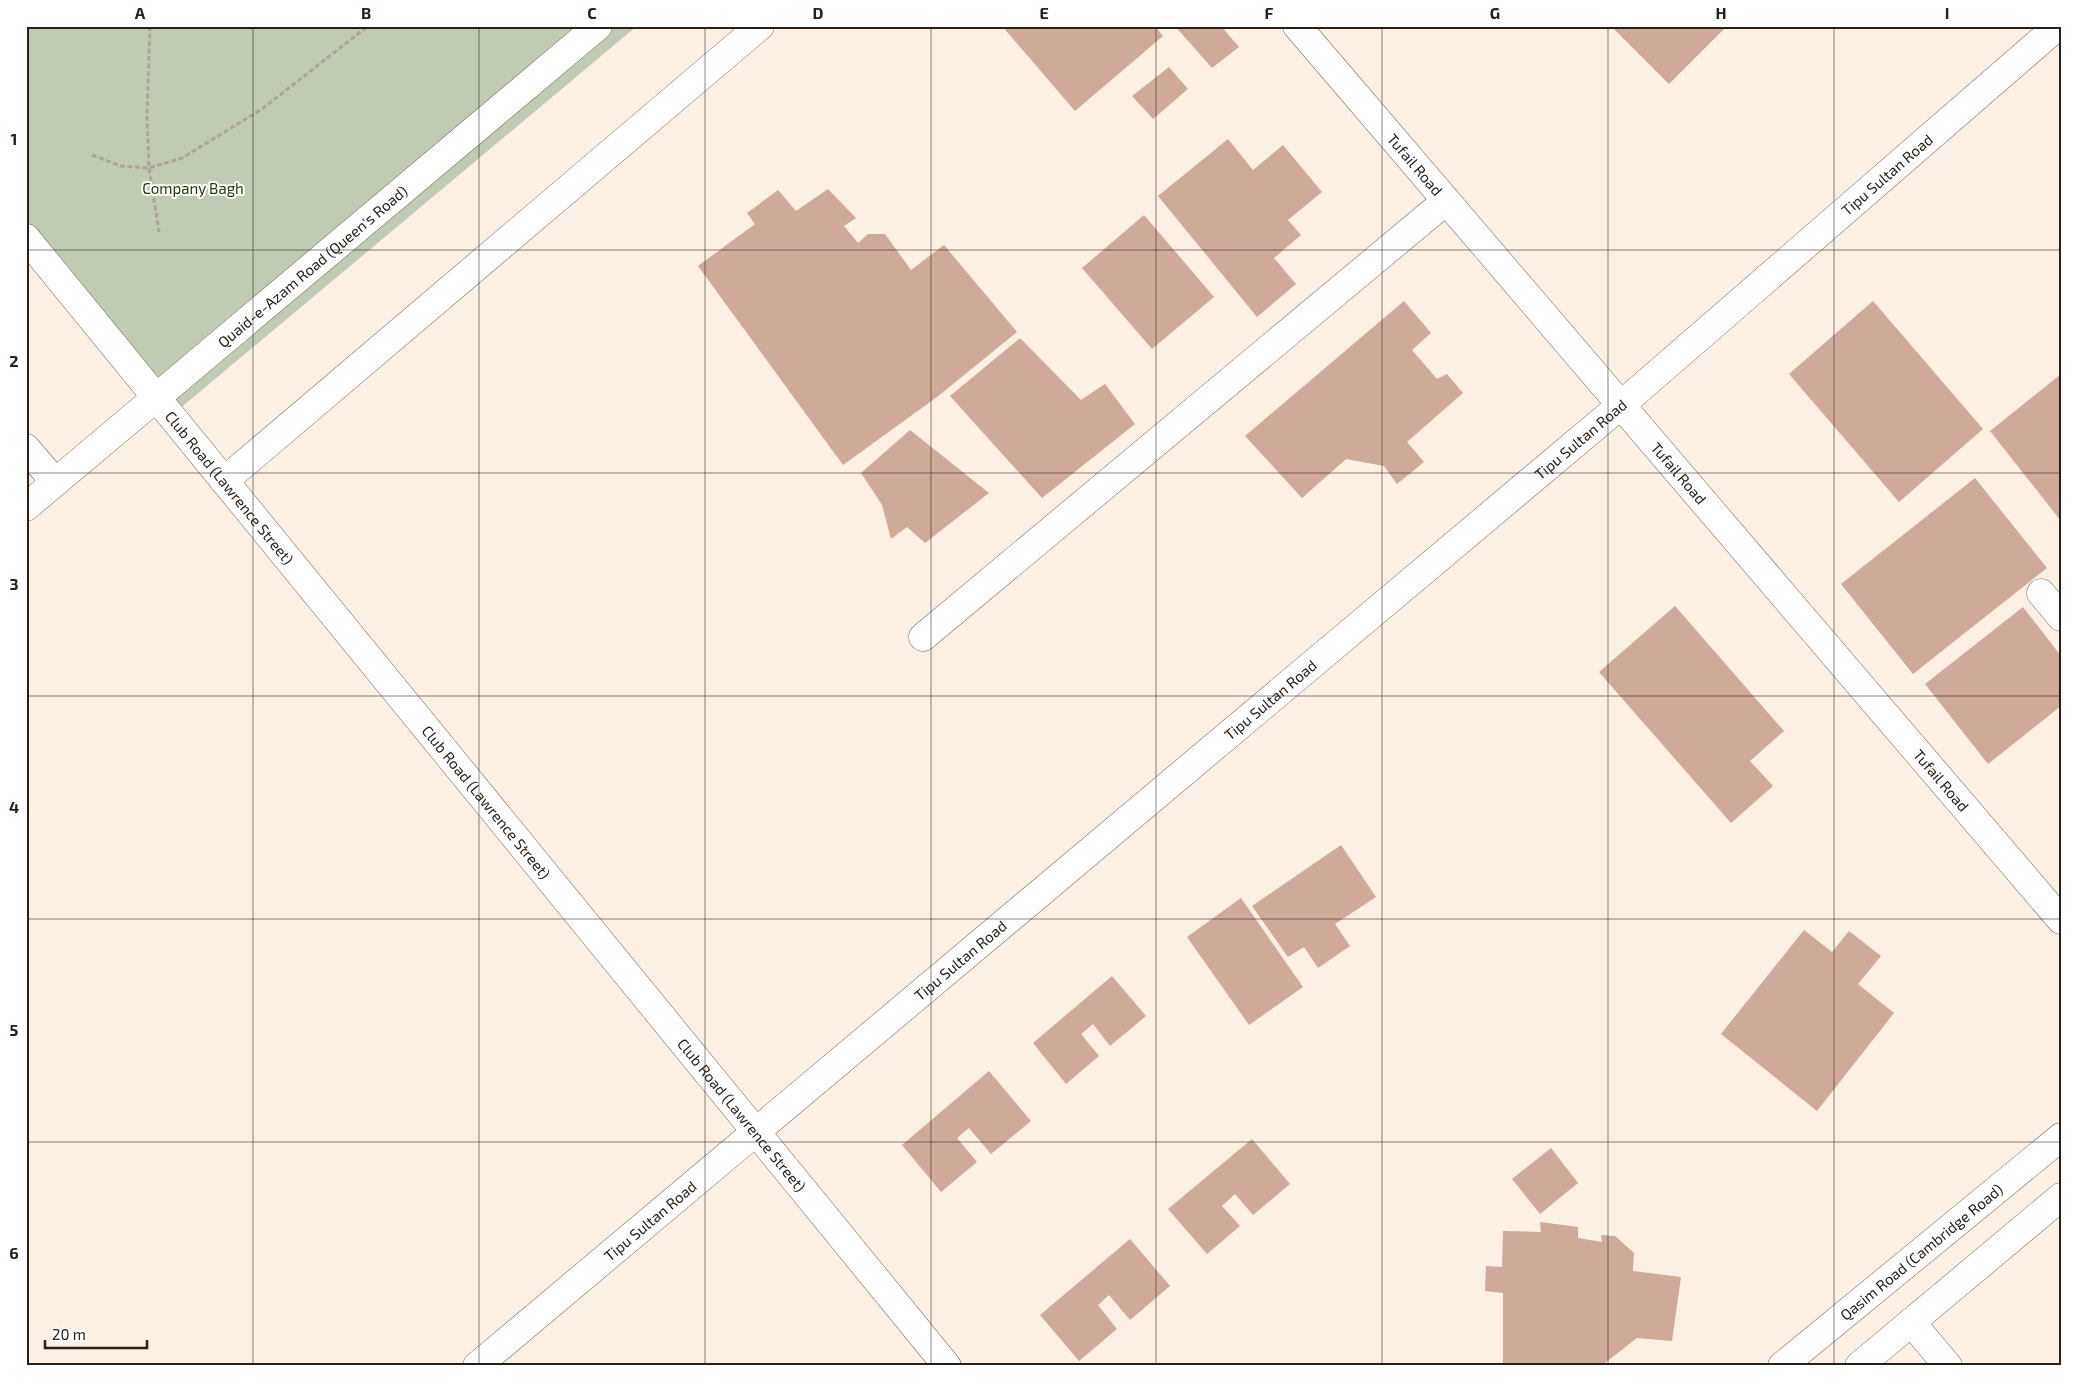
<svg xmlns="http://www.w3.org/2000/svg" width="2087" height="1392" font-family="'Exo 2',sans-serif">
<rect width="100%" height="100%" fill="#fcf0e5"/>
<!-- green -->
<path fill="#c0cbb4" d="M26,26H637L171,416L26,240Z"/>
<!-- building -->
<path fill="#cfa99a" d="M1002,26H1155L1163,36L1075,111Z
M1175,26H1221L1239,47L1212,68Z
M1611,26H1727L1669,84Z
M1169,67L1188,89L1153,119L1132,96Z
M1228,139L1253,170L1283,145L1322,192L1288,220L1301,235L1274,258L1296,284L1257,317L1158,196Z
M828,189L856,218L844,226L858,243L868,234H885L911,270L944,245L1017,332L937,397L843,465L698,266L755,224L747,213L778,190L796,211Z
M1144,215L1214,297L1152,349L1082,268Z
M1404,301L1431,333L1412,350L1437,379L1447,374L1463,393L1407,442L1424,462L1397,484L1384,466L1346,459L1302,498L1245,436Z
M1873,301L1983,429L1899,502L1789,374Z
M1020,338L1081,400L1105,384L1135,424L1042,498L950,396Z
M2061,374V521L1990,431Z
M910,430L989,493L925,543L907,527L891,539L882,505L861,473Z
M1975,478L2047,568L1913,674L1841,584Z
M1675,606L1784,731L1750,761L1773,786L1731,823L1599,672Z
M2023,607L2061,656V706L1988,764L1925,684Z
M1341,845L1376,897L1335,924L1350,946L1318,968L1304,947L1288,957L1252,906Z
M1241,898L1303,987L1249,1025L1187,937Z
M1804,930L1832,952L1849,931L1881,956L1858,984L1894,1013L1817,1111L1721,1034Z
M1112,976L1146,1016L1110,1046L1093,1024L1081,1034L1099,1056L1066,1084L1033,1043Z
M989,1071L1031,1121L991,1154L969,1128L957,1138L977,1162L941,1192L902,1145Z
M1252,1139L1290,1184L1253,1215L1235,1194L1222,1206L1240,1226L1207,1254L1168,1209Z
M1551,1148L1578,1183L1540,1214L1512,1179Z
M1540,1222L1578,1227V1238L1602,1242L1601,1235L1615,1236L1634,1253L1633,1271L1681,1277L1672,1341L1637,1338L1601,1366H1543L1503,1363V1293L1485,1291L1486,1266L1502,1267L1503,1231L1541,1232Z
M1130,1239L1170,1286L1130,1320L1109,1295L1098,1305L1117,1329L1079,1361L1040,1315Z"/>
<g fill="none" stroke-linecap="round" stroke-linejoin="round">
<!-- minor casing -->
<g stroke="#7a6959" stroke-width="29">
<g id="minor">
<path id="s1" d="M1297,26L2061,920"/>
<path id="s2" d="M26,238L947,1366"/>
<path d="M26,448L55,482"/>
<path d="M224,481L760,26"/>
<path d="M2041,593L2061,617"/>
<path d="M923,637L1446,201"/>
<path d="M1911,1322L1948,1366"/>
<path id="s3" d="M477,1366L1621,405L2058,26"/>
</g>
</g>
<!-- major casing -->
<g stroke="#7a6959" stroke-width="29">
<g id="major">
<path id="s4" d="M26,507L598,26"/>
<path id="s5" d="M1782,1366L2061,1137"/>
<path d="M1859,1366L2061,1197"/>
</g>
</g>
<!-- path -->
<path stroke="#afa49b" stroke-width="3" stroke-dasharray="5 2.5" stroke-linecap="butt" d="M150,26L147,115L149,168L159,232
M92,155L121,166L149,168L182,158L262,109L368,26"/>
<!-- minor -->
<use href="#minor" stroke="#fff" stroke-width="28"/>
<!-- major -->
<use href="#major" stroke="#fff" stroke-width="28"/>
</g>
<!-- grid -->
<path fill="none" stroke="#272019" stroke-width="1" stroke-opacity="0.55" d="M253,26V1366M479,26V1366M705,26V1366M931,26V1366M1156,26V1366M1382,26V1366M1608,26V1366M1834,26V1366M26,250H2061M26,473H2061M26,696H2061M26,919H2061M26,1142H2061"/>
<g text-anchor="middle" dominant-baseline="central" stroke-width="4" stroke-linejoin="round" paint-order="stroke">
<!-- street labels -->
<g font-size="15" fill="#272019" stroke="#fff">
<text stroke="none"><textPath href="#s1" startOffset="182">Tufail Road</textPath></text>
<text stroke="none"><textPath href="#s3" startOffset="1846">Tipu Sultan Road</textPath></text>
<text stroke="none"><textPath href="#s4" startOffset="374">Quaid-e-Azam Road (Queen's Road)</textPath></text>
<text stroke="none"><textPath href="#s3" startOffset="1441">Tipu Sultan Road</textPath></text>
<text stroke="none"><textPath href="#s1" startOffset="588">Tufail Road</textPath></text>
<text stroke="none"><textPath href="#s2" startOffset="322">Club Road (Lawrence Street)</textPath></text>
<text stroke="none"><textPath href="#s3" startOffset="1036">Tipu Sultan Road</textPath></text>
<text stroke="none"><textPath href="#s1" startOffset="992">Tufail Road</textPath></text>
<text stroke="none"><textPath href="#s2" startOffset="728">Club Road (Lawrence Street)</textPath></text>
<text stroke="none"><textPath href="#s3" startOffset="631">Tipu Sultan Road</textPath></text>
<text stroke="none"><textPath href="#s2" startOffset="1132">Club Road (Lawrence Street)</textPath></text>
<text stroke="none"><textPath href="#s3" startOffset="226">Tipu Sultan Road</textPath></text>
<text stroke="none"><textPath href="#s5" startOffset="180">Qasim Road (Cambridge Road)</textPath></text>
</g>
<!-- park labels -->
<g font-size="15" fill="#273b04" stroke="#fff">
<text x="193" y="188">Company Bagh</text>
</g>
</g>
<!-- border -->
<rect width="2087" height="1392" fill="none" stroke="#ffffff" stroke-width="55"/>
<!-- scale -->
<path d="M45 1340v8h102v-8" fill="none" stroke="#272019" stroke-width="2.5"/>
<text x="52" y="1340" font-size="15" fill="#272019" stroke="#ffffff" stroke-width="4" paint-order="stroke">20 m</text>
<rect x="28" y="28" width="2032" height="1336" fill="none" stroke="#272019" stroke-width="2"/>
<g font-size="16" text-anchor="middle" font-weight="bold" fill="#272019">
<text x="140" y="19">A</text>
<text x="366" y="19">B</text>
<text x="592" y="19">C</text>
<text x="818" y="19">D</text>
<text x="1044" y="19">E</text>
<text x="1269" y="19">F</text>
<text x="1495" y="19">G</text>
<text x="1721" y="19">H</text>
<text x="1947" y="19">I</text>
<text x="14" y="145">1</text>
<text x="14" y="367">2</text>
<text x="14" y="590">3</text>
<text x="14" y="813">4</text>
<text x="14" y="1036">5</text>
<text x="14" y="1259">6</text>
</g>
</svg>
